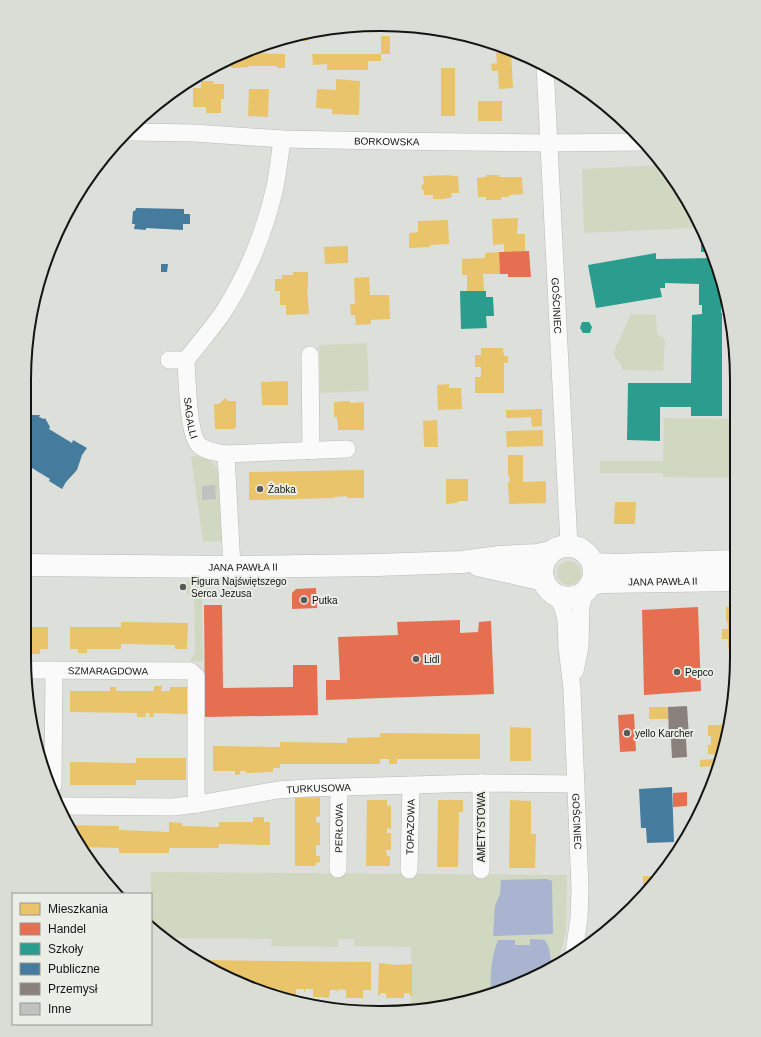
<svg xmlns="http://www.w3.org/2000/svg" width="761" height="1037" font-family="Helvetica,sans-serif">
<rect width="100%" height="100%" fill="#dddfdb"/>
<!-- green -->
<path fill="#d1d8c2" d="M664,165L692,213L693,228L584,233L582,169Z
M631,314L656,315L657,334L665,339L663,371L622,370L621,364L613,354Z
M367,343L369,391L320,393L319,345Z
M664,418L734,419L735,478L663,477V473H600V461H663Z
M191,456L205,457L213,463L220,473L223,541L203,542Z
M557 573a12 12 0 1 1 24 0a12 12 0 1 1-24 0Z
M187,581H202L203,661H189L195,653L194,601L187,594Z
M151,872L567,875L566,933L558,962L517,986L427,1010H411V947L354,946V939H338V947L271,946L272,939L166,938L151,928Z"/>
<!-- water -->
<path fill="#a8b4d0" d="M547,879L552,881L553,934L493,936L495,906L500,894L501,880Z
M530,939L545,940L549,948L552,966L517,986L491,993C490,975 491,957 498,940H515V945H530Z"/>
<!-- homes -->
<path fill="#e9c46a" d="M309,33L308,41L278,40L288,36Z
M381,36H390V54H381V61H368V70H327V64L313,65L312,54H381Z
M243,53L285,54V68H278L277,66H249V67L231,68V58Z
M496,53H511L513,88L499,89L498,71H492L491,64L497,63Z
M441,68H455V116H441Z
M336,79L360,81L359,115L332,114V109L316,108L317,89L336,90Z
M201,81H214L213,84H224V99H221V113H206V107H193V88H201Z
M249,89H269L268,117L248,116Z
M169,94L168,103H158L163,98Z
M478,101H502V121H478Z
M451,175V176H458L459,193H451L452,197L443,199H433V195H424V191L422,189L421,186L424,183L423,176Z
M486,175H499V177H522L523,194L509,195V197H501V200H486V197H478L477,178L486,177Z
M518,218L517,234H525V252H504V244L493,245L492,219Z
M448,220L449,244L430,245V247L409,248V233L418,232V221Z
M348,246V263L325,264L324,247Z
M499,252L500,274H483L484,291H467V275H462V259L485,258V253Z
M293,272H308V287H307L309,314L286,315V305H280V291H275V279H282V275H293Z
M369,277L370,295H389L390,319L371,320V324L356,325L355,315H351L350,304H355L354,278Z
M481,348H503L504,356H508V363H504V393H475V377H481V367H475V355H481Z
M288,381V405H262L261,382Z
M449,384V388H461L462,409L438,410L437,385Z
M225,398L228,401H236V427L234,429H215L214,404H219Z
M350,401V403L364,402V430H338L337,417H334V402Z
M542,409V426L532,427L531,417L506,418V410Z
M437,420L438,447H424L423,421Z
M543,430V446L507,447L506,431Z
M508,455H523V482L546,481V503L509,504L508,482H510L509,476H508Z
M364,470V498H347V496L334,497V498L249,500V472Z
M446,479H468V501H458L457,503L446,504Z
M615,502H636L635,524H614Z
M726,607H736V648L728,649V639H722V629H728L727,621H726Z
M121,622L188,623L187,649H175V645L121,644V649H87V653H78V649H70V627H121Z
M24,627H48V649H40V654H31L32,649H24Z
M154,686H162L161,691H170V687H187V714L154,713L153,717H149L150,713H146L145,717H137V713L70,712V691H110V687H116V691H154Z
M28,690H32V713H31Z
M649,707H668L669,719H649Z
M708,725H729L723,755L708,754V745H711V736H708Z
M510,727L531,728V761H510Z
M380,733L480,734V759H397V764H389V759H380V764H280V768H273V772L246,773V771H240V774L235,775V771H213V746L280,747V742L347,743V738L380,737Z
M136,758H186V780H136V785H70V762L136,763Z
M715,759V766L700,767V760Z
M320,797V816L316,817V822L320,823V845H316V856H320V862L316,863L315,866H295V798Z
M367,800H387V806L391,805V829L387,828V833H391V850H386L387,856H390V866H366Z
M438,800H463V812H459L458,867H437Z
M510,800L531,801V834H536L535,868H509Z
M253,817H264V822H270V845L219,844V848H169V853H119V848L81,847L71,825L119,826V830L169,832V822L182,823V826L219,827V822H253Z
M643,876H659L652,887H643Z
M198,960L371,962V990H363V998H346V990L339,989L338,993L337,990H330L329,998L321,997H313V989H305V992H304V989H296V997H292L280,994V989H272V991H270L271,989H264L223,976Z
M379,963L395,965L412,964V996H410V993H404V998H386V993H380V996L378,995Z"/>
<!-- shops -->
<path fill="#e76f51" d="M529,251L531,277H508V274H500L499,252Z
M316,588L317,608L292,609V593L296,589Z
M204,605H222L223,688L293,687V665H317L318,715L205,717Z
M698,607L701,691L644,695L642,610Z
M460,620V633L478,632L479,622L491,621L494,694L326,700V680H340L338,637L398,635L397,622Z
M634,714L636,751L620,752L618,715Z
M687,792V806L673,807V793Z"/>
<!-- schools -->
<path fill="#2a9d8f" d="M701,228L710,244L712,252H701Z
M656,253V259L714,258L726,305H721V313H722V416H691V407H660V441L627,440L628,383H691L692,315L702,314V305H699V284L665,283V288H660L662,297L596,308L588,265Z
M460,291H486V297H493L494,316H486L487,328L461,329Z
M582,322H589L592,327L590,333H583L580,328Z"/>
<!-- public -->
<path fill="#457b9d" d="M136,208L184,209V214H190V224H183V230L146,228V230L134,229L135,224H132L133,211H135Z
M161,264H168L167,272H161Z
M25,414L28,416L30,415H40L39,417L44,419L45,418L50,427L49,429L72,443L73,440L87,448L82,455L77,470L66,482L62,489L49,481L50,479L27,465L24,467Z
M672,787L674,842L647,843L646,828H641L639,789Z"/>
<!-- industry -->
<path fill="#8a817c" d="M687,706L689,738L686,739L687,757L672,758L671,739H669L668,707Z"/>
<!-- building -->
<path fill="#c0c2bf" d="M215,485L216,499L202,500V486Z"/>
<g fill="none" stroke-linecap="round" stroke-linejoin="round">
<!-- street casing -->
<g stroke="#babbb8" stroke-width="18">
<g id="street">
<path id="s1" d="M545,65L569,546"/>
<path id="s2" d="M132,132L194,133L282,139L385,141L548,143L643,142"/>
<path d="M310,355L311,451"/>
<path d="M169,360H186C198,344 213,328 224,311C248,273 265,231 275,187C278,171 280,155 282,139"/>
<path id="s3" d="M186,360C187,377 188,435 199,445C206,452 217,452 226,454"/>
<path d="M232,567L226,454L347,449"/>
<path id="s4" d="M556,595L563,608L566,620L567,647L572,689L580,889L579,918L574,953"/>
<path id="s5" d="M26,670L190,671L196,676V792L198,804"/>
<path d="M575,671L580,647L581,606L585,591"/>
<path d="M53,785L54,670"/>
<path id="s6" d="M62,806L173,807L198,804L278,790L308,788L481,783L576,784"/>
<path id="s7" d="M338,869L339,788"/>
<path id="s8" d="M409,870L411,785"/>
<path d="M481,870V783"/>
</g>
</g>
<!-- secondary casing -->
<g stroke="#babbb8" stroke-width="23">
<g id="secondary">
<circle cx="568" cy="572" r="26"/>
<path d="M593,564L617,565L735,561"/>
<path id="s9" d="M24,565L232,567L377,565L462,562L500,557L538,555L551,552"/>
<path d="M478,565L544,580"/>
<path id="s10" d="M591,584L603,582L736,580"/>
</g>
</g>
<!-- street -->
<use href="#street" stroke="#fafafa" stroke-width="17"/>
<!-- secondary -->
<use href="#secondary" stroke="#fafafa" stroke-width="22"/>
</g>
<!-- markers -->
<g fill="#5a5b58" stroke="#ebede7" stroke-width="1.5">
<circle cx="260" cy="489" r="4"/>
<circle cx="183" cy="587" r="4"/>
<circle cx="304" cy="600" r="4"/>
<circle cx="416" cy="659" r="4"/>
<circle cx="677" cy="672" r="4"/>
<circle cx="627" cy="733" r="4"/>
</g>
<g text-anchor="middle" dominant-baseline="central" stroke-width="4" stroke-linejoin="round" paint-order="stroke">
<!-- street labels -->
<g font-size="10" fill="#141412" stroke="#ebede7">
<text stroke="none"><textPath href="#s2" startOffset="255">BORKOWSKA</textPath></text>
<text stroke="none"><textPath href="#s1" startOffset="241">GOŚCINIEC</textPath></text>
<text stroke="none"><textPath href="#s3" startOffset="58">SAGALLI</textPath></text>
<text stroke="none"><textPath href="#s9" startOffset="219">JANA PAWŁA II</textPath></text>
<text stroke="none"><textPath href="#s10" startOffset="72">JANA PAWŁA II</textPath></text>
<text stroke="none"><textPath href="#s5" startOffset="82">SZMARAGDOWA</textPath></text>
<text stroke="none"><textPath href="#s6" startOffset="258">TURKUSOWA</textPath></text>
<text stroke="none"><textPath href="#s4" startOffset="229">GOŚCINIEC</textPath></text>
<text stroke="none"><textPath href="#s8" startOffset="43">TOPAZOWA</textPath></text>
<text transform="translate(481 827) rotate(-90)">AMETYSTOWA</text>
<text stroke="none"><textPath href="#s7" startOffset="41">PERŁOWA</textPath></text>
</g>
<!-- poi labels -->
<g font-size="10" fill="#141412" stroke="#ebede7" text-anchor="start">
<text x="268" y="489">Żabka</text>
<text x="191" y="581">Figura Najświętszego<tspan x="191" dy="12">Serca Jezusa</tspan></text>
<text x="312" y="600">Putka</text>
<text x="424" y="659">Lidl</text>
<text x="685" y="672">Pepco</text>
<text x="635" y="733">yello Karcher</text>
</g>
</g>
<!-- crop -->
<path d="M0 0H761V1037H0ZM380 31H381A349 349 0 0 1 730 380V657A349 349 0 0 1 381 1006H380A349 349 0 0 1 31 657V380A349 349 0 0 1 380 31Z" fill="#dadcd6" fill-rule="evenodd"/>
<path fill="none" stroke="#141412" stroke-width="2" d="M380 31H381A349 349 0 0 1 730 380V657A349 349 0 0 1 381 1006H380A349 349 0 0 1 31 657V380A349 349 0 0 1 380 31Z"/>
<!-- legend -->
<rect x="12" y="893" width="140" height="132" fill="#ebede7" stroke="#959692"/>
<rect x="20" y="903" width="20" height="12" fill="#e9c46a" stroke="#959692"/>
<text x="48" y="913" font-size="12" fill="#141412">Mieszkania</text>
<rect x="20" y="923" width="20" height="12" fill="#e76f51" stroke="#959692"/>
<text x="48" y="933" font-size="12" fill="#141412">Handel</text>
<rect x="20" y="943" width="20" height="12" fill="#2a9d8f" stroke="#959692"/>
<text x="48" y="953" font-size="12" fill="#141412">Szkoły</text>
<rect x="20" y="963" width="20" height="12" fill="#457b9d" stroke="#959692"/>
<text x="48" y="973" font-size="12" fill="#141412">Publiczne</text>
<rect x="20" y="983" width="20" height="12" fill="#8a817c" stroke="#959692"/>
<text x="48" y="993" font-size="12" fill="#141412">Przemysł</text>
<rect x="20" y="1003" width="20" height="12" fill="#c0c2bf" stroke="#959692"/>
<text x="48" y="1013" font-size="12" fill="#141412">Inne</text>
</svg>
